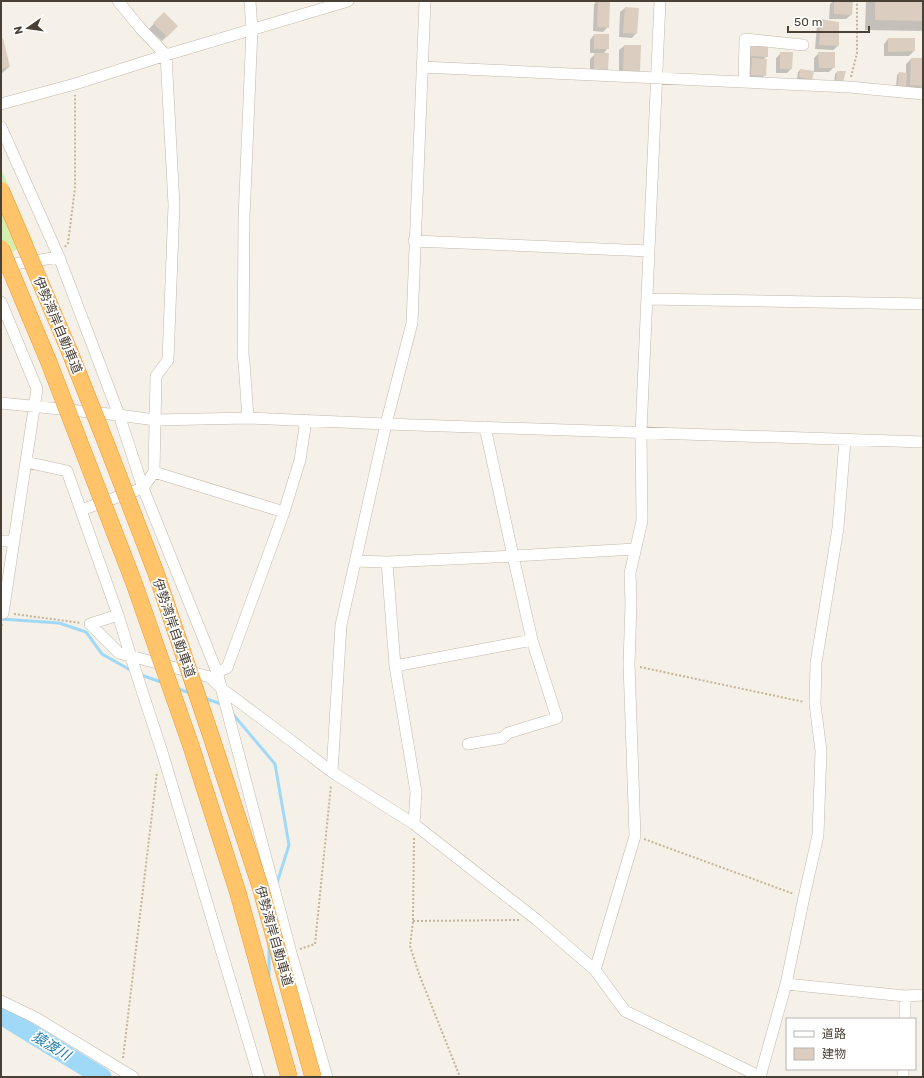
<svg xmlns="http://www.w3.org/2000/svg" width="924" height="1078" font-family="Rubik,'Noto Sans JP',sans-serif">
<rect width="100%" height="100%" fill="#f5f1e8"/>
<!-- green -->
<path fill="#d5edae" d="M1,169L34,243L1,256Z"/>
<!-- shadow -->
<path fill="#0003" d="M597,1H609L608,27L603,32L593,31L594,4Z
M833,1H852L851,15L846,19H829L830,4Z
M866,1H923V31L865,30Z
M625,8L636,33L632,38L619,37L620,12Z
M164,13L177,26L162,41L149,29Z
M822,20L838,46L833,50L815,49L817,25Z
M594,35L608,48L603,54L607,70L602,75L590,74V59L596,53H590V40Z
M1,39L9,67L1,74Z
M888,39L914,51L909,56H884V44Z
M752,44L767,56L763,60L765,75L760,80L747,79V64L751,61H747V49Z
M624,46L639,71L619,76V50Z
M781,53L791,69L787,73H776V58Z
M819,53L834,67L829,72H814V58Z
M911,59H923V86L919,90L896,88L897,75L899,73L906,74V64Z
M800,70L811,79L809,81L797,79L798,72Z
M837,72H844L834,83L835,74Z"/>
<g fill="none" stroke-linecap="round" stroke-linejoin="round">
<!-- stream -->
<path stroke="#a0d9f7" stroke-width="3" d="M1,619L59,623L86,632L102,654L132,671
M141,675L164,683
M176,688L190,693
M204,698L224,705
M232,713L275,764L289,845L277,883
M269,978V945"/>
<!-- river -->
<path stroke="#a0d9f7" stroke-width="19" d="M1,1015L102,1077"/>
</g>
<!-- building -->
<path fill="#dbcec0" d="M598,1H610L609,28L597,27Z
M834,1H853L852,15L834,14Z
M875,1H923V21L875,20Z
M625,7L639,8L637,34L623,33Z
M164,12L178,26L167,37L153,23Z
M821,19L839,22V46L819,45Z
M594,34H609V49H594Z
M1,38H3L10,67L1,69Z
M888,38H915V51L888,52Z
M751,43H768V57L751,56Z
M624,45H641L640,72H623Z
M780,52H793L792,69H780Z
M818,52H835V68H819Z
M594,53H609L608,70H594Z
M752,58L767,59L766,76L751,75Z
M911,58H923V86L910,85Z
M800,69L814,71L812,80L799,77Z
M837,71H846L843,82L836,81Z
M899,72L907,73L906,87H898Z"/>
<g fill="none" stroke-linecap="round" stroke-linejoin="round">
<!-- minor casing -->
<g stroke="#c2b8aa" stroke-width="12">
<path id="minor" d="M422,67L849,87L923,94
M744,81L745,39L803,45
M1,104L75,84L166,55L348,1
M1,127L59,257L119,415L143,488L217,672L291,953L327,1077
M414,241L649,251
M2,266L59,257
M647,299L923,304
M1,302L37,389L3,613
M1,403L119,415L155,420L248,418L386,424L923,442
M248,418L244,362L243,354L244,218L252,30L250,1
M26,462L67,471L118,615L131,657L163,755L259,1077
M154,472L284,512
M81,510L143,488L154,472L156,376L168,360L174,205L166,55L141,29L118,1
M1,541H14
M355,561L387,562L513,556L635,549
M387,562L395,666L416,792L414,824
M118,615L90,624L119,653L210,677L222,689L281,733L332,772L414,824L537,920L595,970L625,1011L761,1077
M395,666L532,640
M217,672L227,668L284,512L300,460L306,420
M468,744L503,738L508,733L557,718L532,640L513,556L485,427
M332,772L341,625L386,424L412,323L425,1
M595,970L635,836L629,664L631,603L630,573L642,521L641,432L660,1
M786,984L905,996L923,995
M1,1001L36,1018L133,1077
M905,1019V996
M760,1077L786,984L804,897L818,835L821,751L815,704L816,663L838,528L845,440
M903,1077V1069"/>
</g>
<!-- path -->
<path stroke="#c5b39a" stroke-width="2" stroke-dasharray="2 2" stroke-linecap="butt" d="M851,77L857,53V1
M65,247L68,243L75,188V95
M14,614L81,623
M1,630L2,623
M640,667L804,702
M414,838L413,921L410,946L419,974L460,1077
M644,839L794,894
M413,921L520,920
M300,949L315,944L331,785
M123,1058L157,772"/>
<!-- minor -->
<use href="#minor" stroke="#fff" stroke-width="11"/>
<!-- highway-bridge casing -->
<g stroke="#eb982d" stroke-width="17" stroke-linecap="butt">
<path id="highway-bridge" d="M1,190L69,350L106,443L156,573L212,739L260,886L313,1077
M1,248L48,360L134,583L191,746L238,893L289,1077"/>
</g>
<!-- highway-bridge -->
<use href="#highway-bridge" stroke="#ffc36a" stroke-width="16"/>
</g>
<g text-anchor="middle" dominant-baseline="central" stroke-width="3.5" stroke-linejoin="round" paint-order="stroke">
<!-- street labels -->
<g font-size="13" fill="#4a4136" stroke="#fff">
<text transform="translate(58 325) rotate(67)">伊勢湾岸自動車道</text>
<text transform="translate(174 628) rotate(71)">伊勢湾岸自動車道</text>
<text transform="translate(274 936) rotate(74)">伊勢湾岸自動車道</text>
</g>
<!-- water labels -->
<g font-size="14" font-style="italic" fill="#237dae" stroke="#fff">
<text transform="translate(51 1046) rotate(31)">猿渡川</text>
</g>
</g>
<!-- border -->
<rect width="924" height="1078" fill="none" stroke="#4a4136" stroke-width="4"/>
<!-- legend -->
<rect x="786" y="1018" width="130" height="52" fill="#ffffff" stroke="#b7b3af"/>
<rect x="794" y="1031" width="20" height="6" fill="#ffffff" stroke="#b7b3af"/>
<text x="822" y="1038" font-size="12" fill="#4a4136">道路</text>
<rect x="794" y="1048" width="20" height="12" fill="#dbcec0" stroke="#b7b3af"/>
<text x="822" y="1058" font-size="12" fill="#4a4136">建物</text>
<!-- north arrow -->
<g transform="translate(28 28) rotate(257)" stroke="#ffffff" stroke-width="3" paint-order="stroke">
<path d="M0-3L7 15L0 10L-7 15Z" fill="#4a4136"/>
<text y="-6" font-size="11" font-weight="bold" text-anchor="middle" fill="#4a4136">N</text>
</g>
<!-- scale -->
<path d="M788 26v6h81v-6" fill="none" stroke="#4a4136" stroke-width="2"/>
<text x="794" y="26" font-size="12" fill="#4a4136" stroke="#ffffff" stroke-width="3" paint-order="stroke">50 m</text>
</svg>
